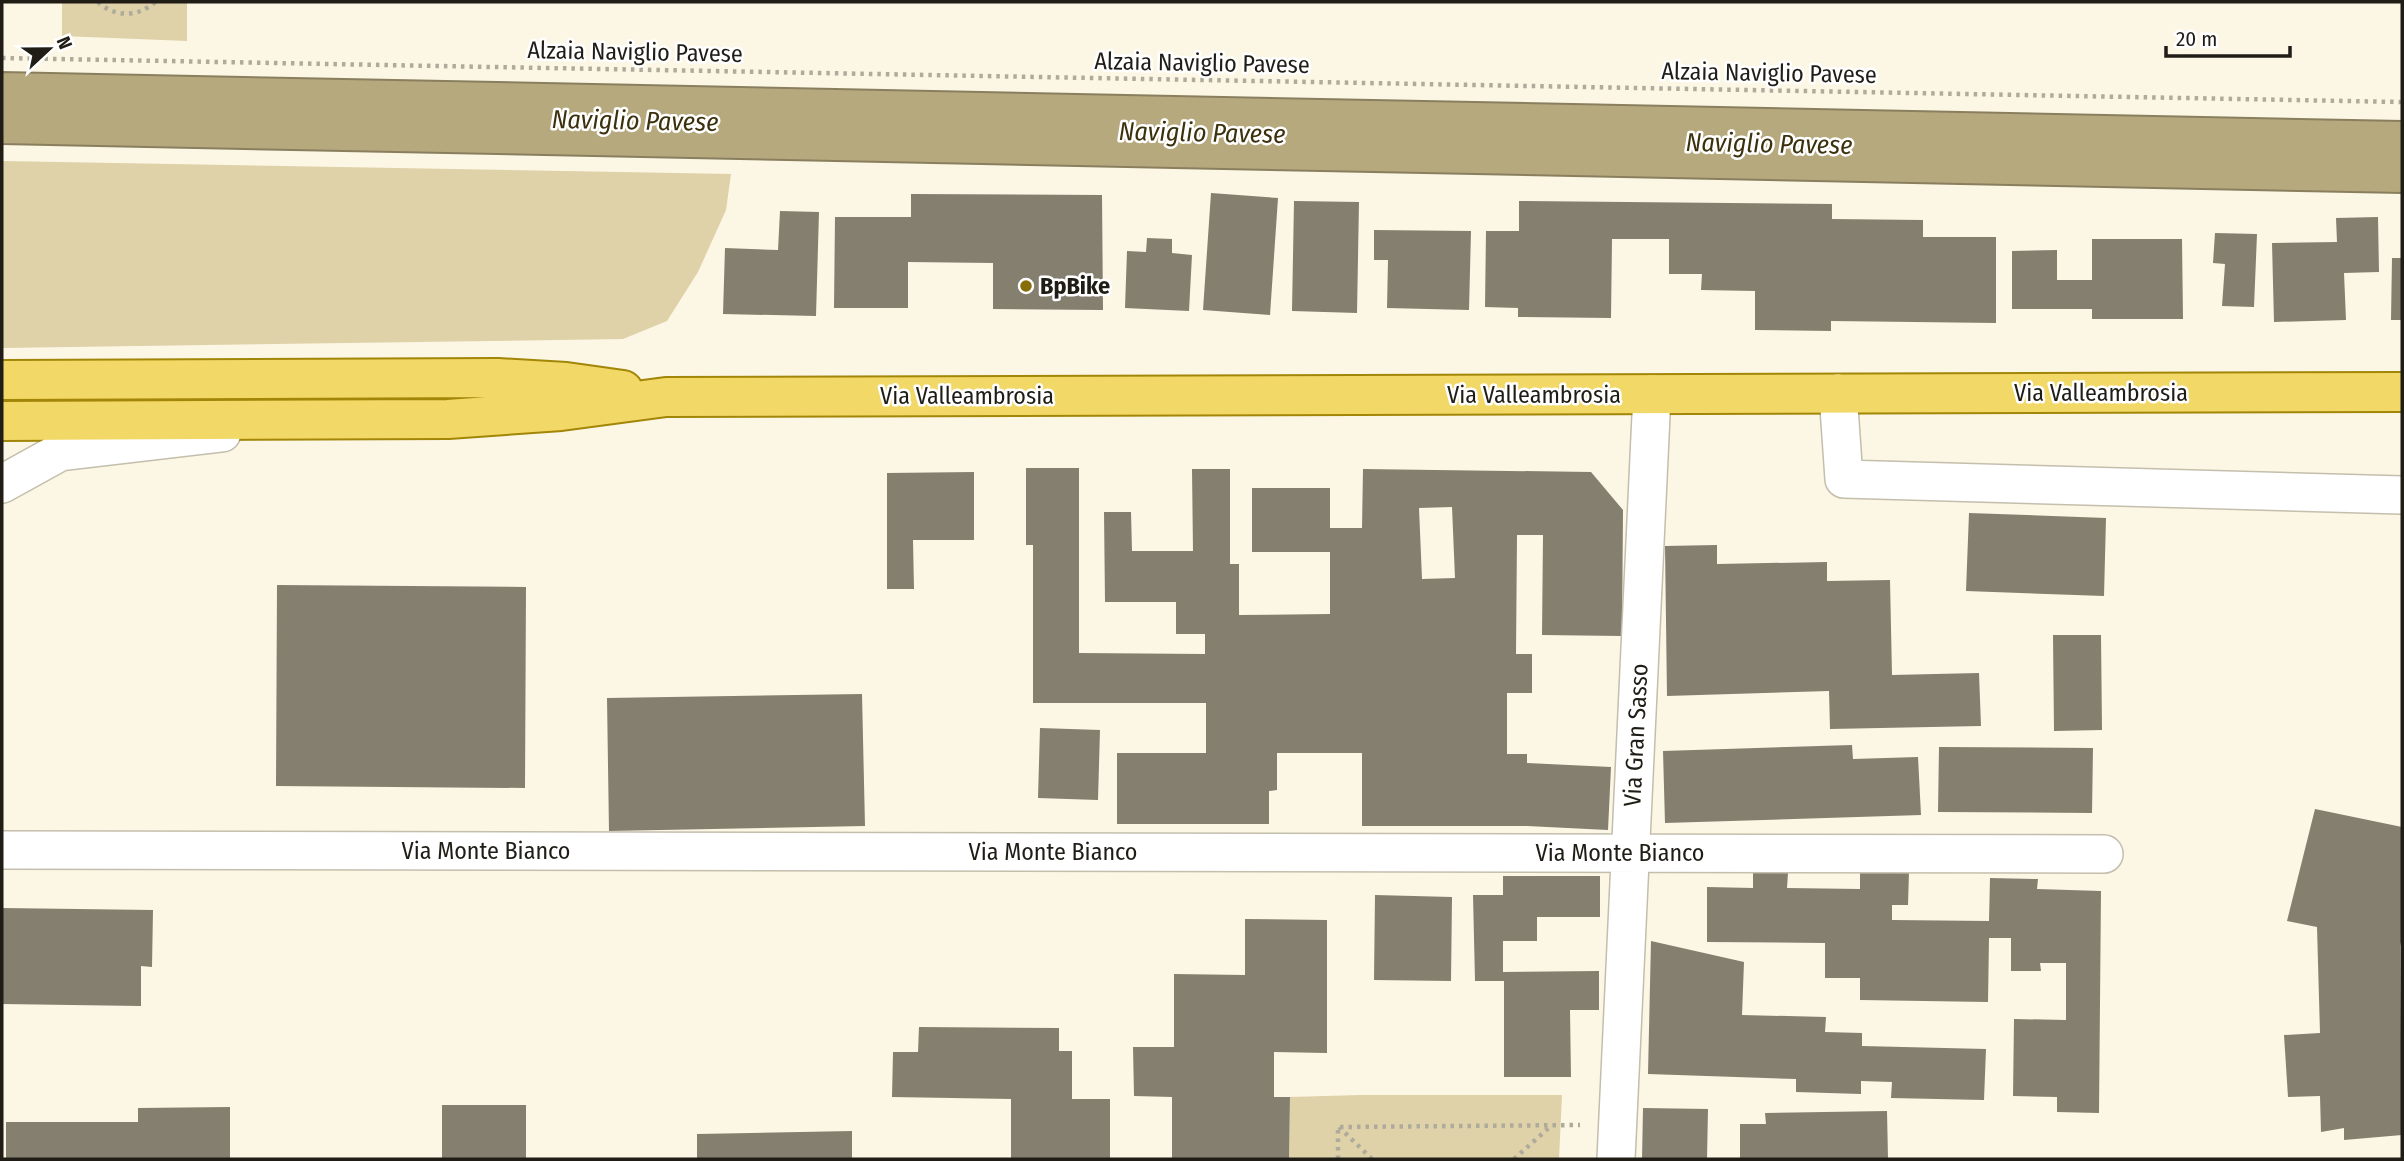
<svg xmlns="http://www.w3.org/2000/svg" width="2404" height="1161" font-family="'Fira Sans Condensed',sans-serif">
<rect width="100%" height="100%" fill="#fcf6e4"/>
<!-- green -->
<path fill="#dfd1a8" d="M62,2H187V41L62,36Z
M2,161L731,174L726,210L698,272L667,321L623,339L2,348Z
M1361,1095H1562L1559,1159H1289L1290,1097Z"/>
<!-- water -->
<path fill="#b7a97e" stroke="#897f5f" stroke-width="2" d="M2,72L2402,121V193L2,144Z"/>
<!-- building -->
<path fill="#847f6f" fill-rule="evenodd" d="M1211,193L1278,198L1270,315L1203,310Z
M911,194L1102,195L1103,310L993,309V263L908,262V308H834L835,217H911Z
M1294,201L1359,202L1357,313L1292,311Z
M1519,201L1832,204V219L1923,220V237H1996V323L1831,321V331L1755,330V291L1701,290L1702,274H1669V239H1612L1611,318L1518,317V308L1485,307L1486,231H1519Z
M780,211L819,212L816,316L723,314L725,248L778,250Z
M2378,217L2379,272L2344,273L2346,320L2274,322L2272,243L2337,242L2336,218Z
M1374,230L1471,231L1469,310L1387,308L1388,260H1374Z
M2215,233L2257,234L2254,307L2222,306L2225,264L2213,263Z
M1147,238L1172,239V253L1192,255L1189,311L1125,308L1127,251L1146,252Z
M2092,239H2182L2183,319H2092V309H2012V251L2057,250V280H2092Z
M2392,258H2402V320H2391Z
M1026,468H1079V653L1205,654V634H1176V602H1105L1104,512H1131L1132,551H1193L1192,469H1230V564H1239V615L1330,614V552H1252V488H1330V528H1362L1363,469L1591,472L1623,510L1622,636L1542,635L1543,535H1517L1516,654H1532V693H1507V754H1527V763L1611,767L1608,830L1527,826H1362V753H1277V790L1269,791V824H1117V753H1206V703H1033V545H1026ZM1452,507L1455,578L1422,579L1419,508Z
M974,472V540H913L914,589H887V473Z
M1969,513L2106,518L2104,596L1966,591Z
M1717,545V564L1827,562V581L1890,580L1892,675L1979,673L1981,726L1830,729L1829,691L1667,696L1665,546Z
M277,585L526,587L525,788L276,786Z
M2053,635H2101L2102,730L2054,731Z
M862,694L865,826L609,831L607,698Z
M1040,728L1100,730L1098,800L1038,798Z
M1852,745L1853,759L1918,757L1921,815L1665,823L1663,751Z
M1939,747L2093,748L2092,813L1938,812Z
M2315,809L2402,827V938L2400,946L2402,1135L2344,1140V1128L2321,1132L2320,1096L2288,1097L2284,1035L2320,1033L2317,927L2287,921Z
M1753,872L1788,873L1787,888L1860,889V872H1909L1908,905H1892V920L1989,921L1990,878L2038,879L2037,889L2101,891L2099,1113L2057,1112V1097L2013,1096L2014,1019L2066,1020V963H2040L2041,971H2011V938H1989L1988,1002L1860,1000V978H1825V943L1707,942V887L1753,888Z
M1503,876H1600V917H1537V941H1503V972L1599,971V1010H1570L1571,1077H1504V981H1475L1473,895H1503Z
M1375,895L1452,897L1451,981L1374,980Z
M2,908L153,910L152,967L141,966V1006L2,1004Z
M1245,919L1327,920V1053L1274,1052V1097H1290L1289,1159H1172V1097L1134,1096L1133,1047H1174V974L1245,975Z
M1651,941L1744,962L1742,1015L1826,1017L1825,1032L1862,1033V1046L1986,1049L1984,1100L1891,1098L1892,1082L1861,1081V1094L1796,1092V1079L1648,1074Z
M919,1027L1059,1028V1051H1072V1099H1110V1159H1011V1099L892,1097L893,1052H918Z
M442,1105H526V1159H442Z
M230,1107V1159H6V1122H138V1108Z
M1643,1108L1708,1109L1707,1159H1642Z
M1887,1111L1888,1159H1740V1124H1766L1765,1113Z
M852,1131V1159H697V1134Z"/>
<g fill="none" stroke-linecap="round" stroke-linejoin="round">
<!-- minor casing -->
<g stroke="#c4bead" stroke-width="40">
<path id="minor" d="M1838,393L1844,479L2402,495
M2,484L60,452L222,433
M2,850L2104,854
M1616,1159L1652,394"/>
</g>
<!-- primary casing -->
<g stroke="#a28608" stroke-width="42">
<path id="primary" d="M2,380L498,378L566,382L623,390
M2,421L448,419L561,411L666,397L2402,392"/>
</g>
<!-- path -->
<path stroke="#afab9c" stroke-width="4.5" stroke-dasharray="3.5 5" stroke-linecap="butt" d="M98,2C115,18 139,17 155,2
M2,58L2402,102
M1339,1127L1372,1159
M1338,1159V1127L1580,1125
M1514,1159L1552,1125"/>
<!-- minor -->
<use href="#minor" stroke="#fff" stroke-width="37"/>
<!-- primary -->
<use href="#primary" stroke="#f2d866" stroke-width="38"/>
</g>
<!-- markers -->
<circle fill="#866d0a" stroke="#fff" stroke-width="2.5" cx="1026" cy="286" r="7"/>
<g text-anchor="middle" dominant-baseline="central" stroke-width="5" stroke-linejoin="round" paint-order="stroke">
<!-- street labels -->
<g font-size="24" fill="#1f1d16" stroke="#fff">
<text transform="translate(635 52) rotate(1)">Alzaia Naviglio Pavese</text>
<text transform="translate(1202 63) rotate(1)">Alzaia Naviglio Pavese</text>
<text transform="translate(1769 73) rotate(1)">Alzaia Naviglio Pavese</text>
<text x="2101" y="393">Via Valleambrosia</text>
<text x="1534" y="395">Via Valleambrosia</text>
<text x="967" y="396">Via Valleambrosia</text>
<text transform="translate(1636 735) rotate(-87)">Via Gran Sasso</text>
<text x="486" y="851">Via Monte Bianco</text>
<text x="1053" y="852">Via Monte Bianco</text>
<text x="1620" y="853">Via Monte Bianco</text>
</g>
<!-- poi labels -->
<g font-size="24" font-weight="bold" fill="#1f1d16" stroke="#fff" text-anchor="start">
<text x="1040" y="286">BpBike</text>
</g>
<!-- water labels -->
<g font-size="26" font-style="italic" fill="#3c310c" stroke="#fff">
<text transform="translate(635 121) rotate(1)">Naviglio Pavese</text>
<text transform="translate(1202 133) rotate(1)">Naviglio Pavese</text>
<text transform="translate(1769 144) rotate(1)">Naviglio Pavese</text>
</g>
</g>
<!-- border -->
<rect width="2404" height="1161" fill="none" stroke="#1f1d16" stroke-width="7"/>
<!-- north arrow -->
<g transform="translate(49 49) rotate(68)" stroke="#ffffff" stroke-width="5" paint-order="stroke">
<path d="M0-5L12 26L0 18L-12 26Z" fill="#1f1d16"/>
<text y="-10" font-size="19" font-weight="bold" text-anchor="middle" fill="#1f1d16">N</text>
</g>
<!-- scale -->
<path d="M2166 46v10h124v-10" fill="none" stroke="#1f1d16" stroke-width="3.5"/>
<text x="2176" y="46" font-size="21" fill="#1f1d16" stroke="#ffffff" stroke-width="5" paint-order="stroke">20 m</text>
</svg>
